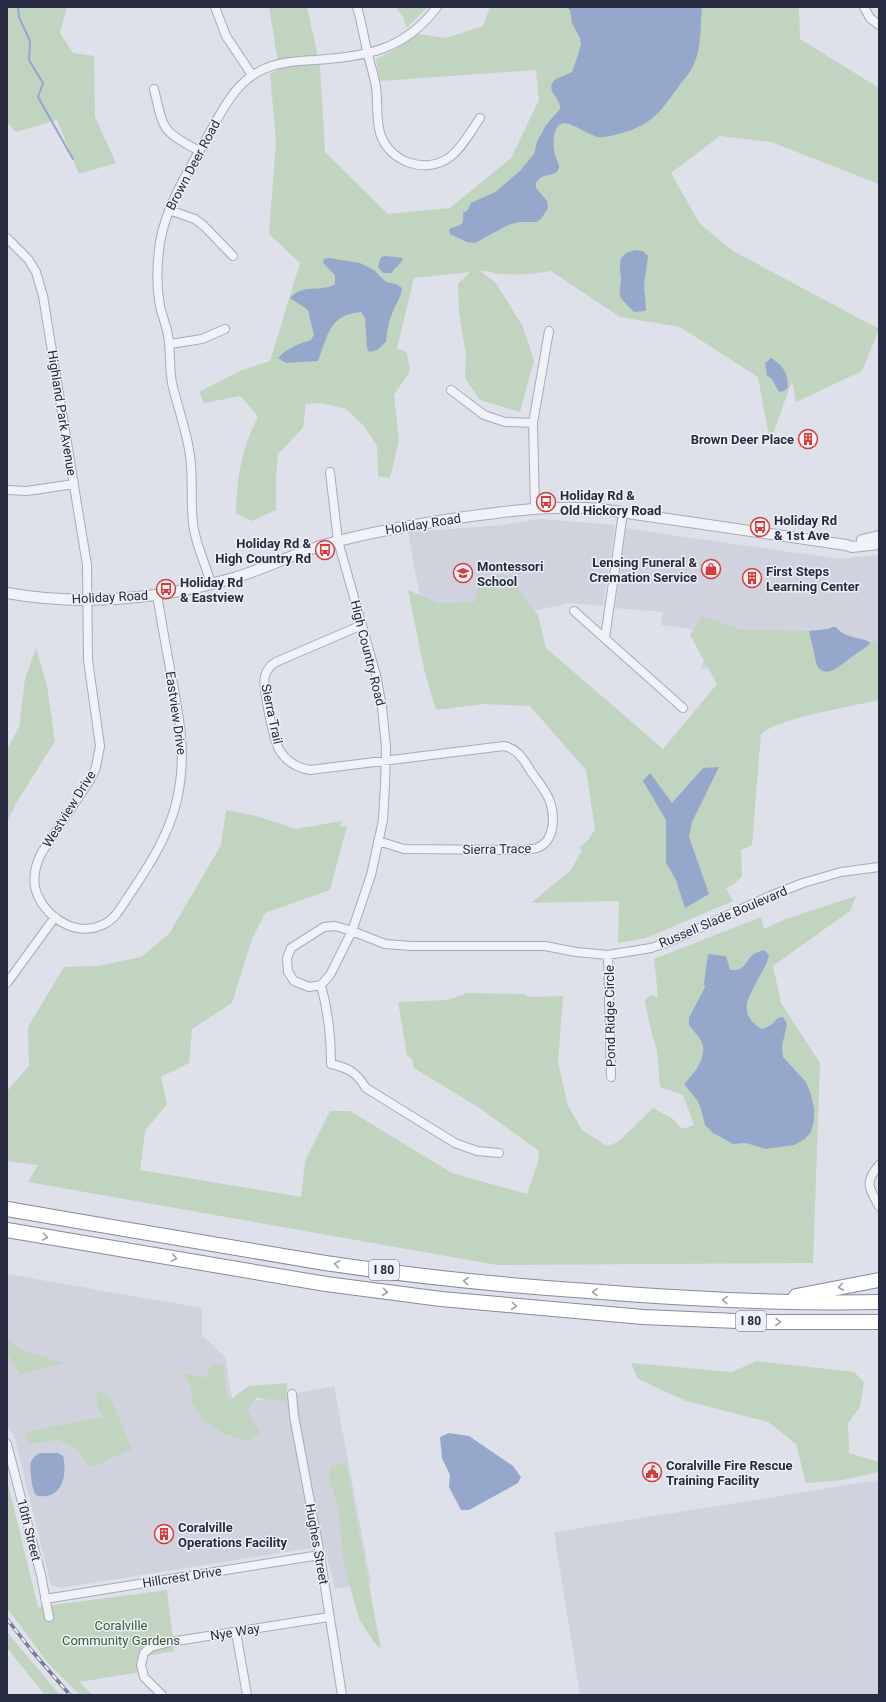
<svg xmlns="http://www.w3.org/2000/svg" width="886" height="1702" font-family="Roboto,sans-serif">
<rect width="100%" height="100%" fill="#dee1e9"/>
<!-- built -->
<path fill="#d0d3de" d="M540,519L615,525L603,606L571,603L517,614L432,664L408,532L504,525Z
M626,528L677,536L840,559L875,555L879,556V640L701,669L712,632L661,625L663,612L615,608Z
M7,1274L202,1308V1335L225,1357L233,1405L334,1386L371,1583L335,1589L324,1546L61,1588L51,1585L14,1435L7,1426Z
M879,1480V1695H580L554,1532Z"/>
<!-- green -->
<path fill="#c0d4bf" d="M7,7H67L60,33L73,53L94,56L95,117L116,163L79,174L57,120L16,132L7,122Z
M269,7H307L320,66L325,152L388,214L450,208L511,158L539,100L536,70L380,81L376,59L394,50L417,34L446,38L483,26L490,7H799L800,39L879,88V184L771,142L720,136L671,173L700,224L733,251L879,329L862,371L796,402L792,381L770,442L758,377L680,327L620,317L551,271C533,274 520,275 501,274C494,274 487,270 480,271L496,283L523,327L534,360L520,412L480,400L465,378L466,355L459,313L458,284L470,272L414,278L397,348L407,353L410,371L394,395L399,440L390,478L378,476L377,446L364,426L346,409L321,403L306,404L303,428L278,454L276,478V510L252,521L236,513C237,477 241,450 258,417L241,396L204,403L199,392L242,370L270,361L300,263L269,234L276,142L270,74L279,69Z
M396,7H428L407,27L403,17Z
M503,574L514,580L525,600L538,615L546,648L663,749L717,684L690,635L702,616L742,630L809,631L813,651L879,640V700C853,706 779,718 761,734L752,845L741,850L742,876L734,884L726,888L733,901L646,938L618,943L619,901L531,903L570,871L582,851L580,847L589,839L595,829L586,770L530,706L484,704L436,710L425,673L408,590L439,603L475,602L478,580Z
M36,648L47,686L55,741L15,805L7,822V750L19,727L25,679Z
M226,810L256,816L296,829L342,821L340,827L347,826L330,890L265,913L252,939L232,1003L192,1029L189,1063L161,1077L167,1104L145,1131L140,1170L301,1197L305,1161L330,1111H350L452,1173L527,1194L538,1162L539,1151L481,1109L414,1068L412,1059L407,1055L398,1002L448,1000L467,993L524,994L529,997L563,996L558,1062L568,1106L582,1130L607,1146L618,1142L653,1108L673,1119L682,1129L694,1125L683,1095L660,1087L657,1051L649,1023L645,1000L650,995L658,997L654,959L761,917L764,929L786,919L856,896L850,911L773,966L781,1003L820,1063L813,1263L497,1265L28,1182L38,1165L7,1161V1091L29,1066L28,1027L64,967L98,966L141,957L169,934L221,845Z
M8,1339L20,1349L63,1363L20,1375L7,1354Z
M756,1361L854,1372L864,1382L860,1407L848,1423L849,1453L879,1462V1472L843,1480L806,1483L796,1444L768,1422L686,1401L638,1379L631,1363L732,1372Z
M212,1364H223L228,1401L249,1386L288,1383L285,1401L257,1398L247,1409L260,1433L247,1441L222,1433L203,1420L192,1403L191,1388L188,1380L181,1372L205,1378Z
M97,1391L110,1397L132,1449L90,1468L77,1449L58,1440L29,1444L25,1435L33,1430L103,1417L97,1406Z
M346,1462L381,1649L374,1642L359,1619L344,1567L338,1505L328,1478L331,1467Z
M7,1480L38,1607L167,1590L174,1651L147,1656L140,1672L79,1682L93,1695H80L48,1663L7,1608Z
M7,1632L60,1695H45L7,1648Z"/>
<!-- water -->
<path fill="#96a7cc" d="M566,7H702C700,26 702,46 694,64C691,72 684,79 679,86C660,112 653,124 622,133C614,135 605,138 598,137C588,135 569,120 561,124C552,128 553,147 555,155C556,159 559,163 559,167C558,176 547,174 542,177C539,178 538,181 536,183V188L547,201L548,208L541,219L536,222H519L508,225L475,243L467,242L450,234L449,229C461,224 464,227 463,213L468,210L471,203L495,192L520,171L534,154L537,142L546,125L560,109C561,99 551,95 551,86L554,80L572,72L579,52L581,44L580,38L572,23L570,10Z
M636,250L643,251L648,256L644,285L646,309L645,311L634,312C630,308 625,303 621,298C618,292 621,285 621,279C620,264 616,254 636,250Z
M385,256L403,258C402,264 394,267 392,273H383L378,267L381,257Z
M329,258L360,263L374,270L386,282L396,284L402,288C401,298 395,305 392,314C388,323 387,332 386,342L377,350L369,352L367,348L365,318L361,312C328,315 328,336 318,361L286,363L278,358C287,348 299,344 311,340L314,335L308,310L290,298C303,283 321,293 335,284V275L323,263L324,259Z
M771,358C783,365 788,373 788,387L784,391L779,392L771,378L767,376L765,363Z
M832,627H836C844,638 859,637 870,642L869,645C864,649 858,652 853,656C844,662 827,681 817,666L809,631L828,629Z
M719,767L692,822L689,837L709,894L685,908L676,880L666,863V820L643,781L650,773L672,803L703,768Z
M764,950L769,955L767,962C763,971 748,995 747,1004C745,1016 753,1024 762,1029L771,1025L778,1018L783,1017L787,1024L782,1046L783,1057L806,1082L811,1095L814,1108V1120L811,1132L805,1139L794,1145L766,1149L746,1143L733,1144L713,1133L705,1125L701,1109L697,1100L684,1084C693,1075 708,1057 702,1043C700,1037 693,1031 689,1025V1018L705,987L704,984L708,954L726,956L730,970C747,971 744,961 754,954C757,952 761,951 764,950Z
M449,1433L469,1436L513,1466L521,1477L518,1483L469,1510H461L449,1487L450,1475L442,1458L440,1437Z
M40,1453H58L63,1456C67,1471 64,1494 46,1496C43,1496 39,1497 36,1495C32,1491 29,1467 31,1462C33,1457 36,1455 40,1453Z"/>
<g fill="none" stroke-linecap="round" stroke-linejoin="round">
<!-- stream -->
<path stroke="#96a7cc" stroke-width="2" d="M18,7L19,17L30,41L29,60L43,83L38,97L73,159"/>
<!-- minor casing -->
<g stroke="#a7aab7" stroke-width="10">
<path id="minor" d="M215,7L226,36L252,75
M357,7C362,23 364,39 368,55C371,66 374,76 376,87C378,102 376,119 380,133C389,162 425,175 450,157C462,148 471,131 480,118
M864,7L870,18L879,25
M154,89C164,131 161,130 199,151
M169,210L195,219L204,226L233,256
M7,238L28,259L36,272L43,296L87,565L88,660L100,746L96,767L90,780L42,852C36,863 33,874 35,887C41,915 75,938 102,925C115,920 122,906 130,894C153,860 175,825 180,783C185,749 179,717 173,684C167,654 162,624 157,595
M170,344L202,339L225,329
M451,390L484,415L505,422L533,423
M330,472L338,541L376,675L382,707L386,747L385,785L383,820L371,875L352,931L330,975L321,985L309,987L294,981L288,972L287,958L291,948L324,927L335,926L352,931L385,944L411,946H545L576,952L608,955L651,948L671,941L770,896L803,883L841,872L879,867
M7,490L27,491L74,484
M535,508L533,423L549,331
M211,584C206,564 195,544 193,523C190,498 194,474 189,449C185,426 177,405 172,383C169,367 171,351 168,335C166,325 162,315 160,306C156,285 157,263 160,242C167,203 190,168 209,134C223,109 236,81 264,69C280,62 297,61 315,60C366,56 404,51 437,7
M574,611L683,708
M362,625L276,662C271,665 267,669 265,676C262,686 274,742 280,751C287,762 298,768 310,770L504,746C519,749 524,761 532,773C538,781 545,790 549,799C555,814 556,841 537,848C534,849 529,849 525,850L404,849L378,841
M605,638L623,513
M608,955L611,1077
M7,983L55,917
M321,985C328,1011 331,1037 331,1064C349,1068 356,1072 366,1088L455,1143L477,1151L499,1153
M879,1165C864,1183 869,1188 879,1206
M292,1394L294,1416L320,1555L342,1695
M7,1444L41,1575L49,1617
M45,1599L320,1555
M236,1632L247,1695
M162,1695L144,1677L141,1665L144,1653L151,1647L170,1642L329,1617"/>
</g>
<!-- tertiary casing -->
<g stroke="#a7aab7" stroke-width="12">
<path id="tertiary" d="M862,540L879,536
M7,593C80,606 158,600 230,579C263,570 294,553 327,544C370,532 414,525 458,518C508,511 549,505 600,509L846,545L852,547L879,544"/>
</g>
<!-- motorway casing -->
<g stroke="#848ba1" stroke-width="16">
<path id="motorway" d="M7,1209C113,1227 219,1246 325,1263C412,1276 500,1285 588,1291C685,1299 782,1304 879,1302
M7,1230L326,1284L441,1299L643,1317L760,1322H879
M796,1296L879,1280"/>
</g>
<!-- minor -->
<use href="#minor" stroke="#f1f2f7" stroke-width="8"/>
<!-- tertiary -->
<use href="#tertiary" stroke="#f1f2f7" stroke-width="10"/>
<!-- motorway -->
<use href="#motorway" stroke="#fff" stroke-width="14"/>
<!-- rail casing -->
<g stroke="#767d94" stroke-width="3.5">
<path id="rail" d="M7,1619L32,1651L70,1695"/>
</g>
<!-- rail -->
<use href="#rail" stroke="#eef0f6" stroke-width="2" stroke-dasharray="6" stroke-linecap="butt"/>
</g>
<!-- one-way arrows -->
<defs><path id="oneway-chevron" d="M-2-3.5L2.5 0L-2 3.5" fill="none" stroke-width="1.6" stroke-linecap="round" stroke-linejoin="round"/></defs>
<g stroke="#9da0aa">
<use href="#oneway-chevron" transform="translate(45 1237) rotate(10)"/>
<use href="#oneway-chevron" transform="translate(174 1258) rotate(10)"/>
<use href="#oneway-chevron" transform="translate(337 1264) rotate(-172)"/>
<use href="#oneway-chevron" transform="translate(466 1281) rotate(-174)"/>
<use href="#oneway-chevron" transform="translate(841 1287) rotate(169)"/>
<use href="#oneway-chevron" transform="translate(385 1292) rotate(8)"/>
<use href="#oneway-chevron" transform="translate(595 1292) rotate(-176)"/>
<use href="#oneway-chevron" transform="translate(725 1300) rotate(-177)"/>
<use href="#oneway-chevron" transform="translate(514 1306) rotate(6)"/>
<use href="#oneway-chevron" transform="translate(778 1322) rotate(1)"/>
</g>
<!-- icons -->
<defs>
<g id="building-ring" transform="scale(1)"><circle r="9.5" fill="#eef0f6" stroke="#d93b38" stroke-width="1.5"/><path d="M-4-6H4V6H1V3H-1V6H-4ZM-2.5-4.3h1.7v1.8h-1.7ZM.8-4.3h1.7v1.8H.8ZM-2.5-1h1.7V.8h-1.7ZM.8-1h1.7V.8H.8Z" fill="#d93b38"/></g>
<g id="bus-ring" transform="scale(1)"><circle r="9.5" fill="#eef0f6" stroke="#d93b38" stroke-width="1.5"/><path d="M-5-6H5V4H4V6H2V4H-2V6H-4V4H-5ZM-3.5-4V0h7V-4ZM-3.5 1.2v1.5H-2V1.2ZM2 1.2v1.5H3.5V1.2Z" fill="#d93b38"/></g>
<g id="shop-ring" transform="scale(1)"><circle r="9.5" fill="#eef0f6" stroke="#d93b38" stroke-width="1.5"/><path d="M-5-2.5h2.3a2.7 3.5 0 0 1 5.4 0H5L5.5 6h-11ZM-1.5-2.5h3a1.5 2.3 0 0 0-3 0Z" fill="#d93b38"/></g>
<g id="school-ring" transform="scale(1)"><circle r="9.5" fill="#eef0f6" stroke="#d93b38" stroke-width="1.5"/><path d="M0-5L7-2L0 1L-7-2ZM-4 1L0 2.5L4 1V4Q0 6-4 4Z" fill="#d93b38"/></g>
<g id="civic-ring" transform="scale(1)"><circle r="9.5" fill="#eef0f6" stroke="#d93b38" stroke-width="1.5"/><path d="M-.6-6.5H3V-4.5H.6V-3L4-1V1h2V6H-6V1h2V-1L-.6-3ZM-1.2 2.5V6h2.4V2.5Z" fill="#d93b38"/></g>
</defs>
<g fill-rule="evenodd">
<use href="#building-ring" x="808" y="439"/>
<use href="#bus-ring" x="546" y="502"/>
<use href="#bus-ring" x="760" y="527"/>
<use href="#bus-ring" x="325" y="550"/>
<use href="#shop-ring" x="711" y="569"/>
<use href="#school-ring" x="463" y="573"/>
<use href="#building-ring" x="752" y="578"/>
<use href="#bus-ring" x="166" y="589"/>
<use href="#civic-ring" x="652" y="1472"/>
<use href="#building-ring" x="164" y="1534"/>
</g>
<g text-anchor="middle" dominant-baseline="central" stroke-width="3" stroke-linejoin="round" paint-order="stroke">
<!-- shield labels -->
<g fill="#eef0f6" stroke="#626677" stroke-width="1">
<rect x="369" y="1260" width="30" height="20" rx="3"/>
<rect x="736" y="1311" width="30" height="20" rx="3"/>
</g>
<g font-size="12" font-weight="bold" fill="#262b41">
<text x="384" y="1270">I 80</text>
<text x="751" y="1321">I 80</text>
</g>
<!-- street labels -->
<g font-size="13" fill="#262b41" stroke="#eef0f6">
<text transform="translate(193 165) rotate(-62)">Brown Deer Road</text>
<text transform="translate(62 413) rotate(81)">Highland Park Avenue</text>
<text transform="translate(423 524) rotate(-9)">Holiday Road</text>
<text transform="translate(110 597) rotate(-3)">Holiday Road</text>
<text transform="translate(368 653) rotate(76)">High Country Road</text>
<text transform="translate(176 713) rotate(82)">Eastview Drive</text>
<text transform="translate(272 714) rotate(78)">Sierra Trail</text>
<text transform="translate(69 809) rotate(-58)">Westview Drive</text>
<text transform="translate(497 849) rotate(-1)">Sierra Trace</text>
<text transform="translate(723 917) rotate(-23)">Russell Slade Boulevard</text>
<text transform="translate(610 1016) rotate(-91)">Pond Ridge Circle</text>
<text transform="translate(29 1530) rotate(76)">10th Street</text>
<text transform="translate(317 1544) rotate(80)">Hughes Street</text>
<text transform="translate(182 1577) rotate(-9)">Hillcrest Drive</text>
<text transform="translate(235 1632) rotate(-9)">Nye Way</text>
</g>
<!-- poi labels -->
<g font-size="13" font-weight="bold" fill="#262b41" stroke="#eef0f6" text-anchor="start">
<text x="794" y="439" text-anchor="end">Brown Deer Place</text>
<text x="560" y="495">Holiday Rd &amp;<tspan x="560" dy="15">Old Hickory Road</tspan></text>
<text x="774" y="520">Holiday Rd<tspan x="774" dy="15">&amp; 1st Ave</tspan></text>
<text x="311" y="543" text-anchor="end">Holiday Rd &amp;<tspan x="311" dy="15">High Country Rd</tspan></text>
<text x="697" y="562" text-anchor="end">Lensing Funeral &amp;<tspan x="697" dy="15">Cremation Service</tspan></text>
<text x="477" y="566">Montessori<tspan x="477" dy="15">School</tspan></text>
<text x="766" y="571">First Steps<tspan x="766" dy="15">Learning Center</tspan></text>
<text x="180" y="582">Holiday Rd<tspan x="180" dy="15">&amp; Eastview</tspan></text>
<text x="666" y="1465">Coralville Fire Rescue<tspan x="666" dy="15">Training Facility</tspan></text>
<text x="178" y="1527">Coralville<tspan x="178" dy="15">Operations Facility</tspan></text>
</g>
<!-- park labels -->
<g font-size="13" fill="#335e32" stroke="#eef0f6">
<text x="121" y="1625">Coralville<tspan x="121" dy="15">Community Gardens</tspan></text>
</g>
</g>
<!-- border -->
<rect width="886" height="1702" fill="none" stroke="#262b41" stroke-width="16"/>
</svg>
